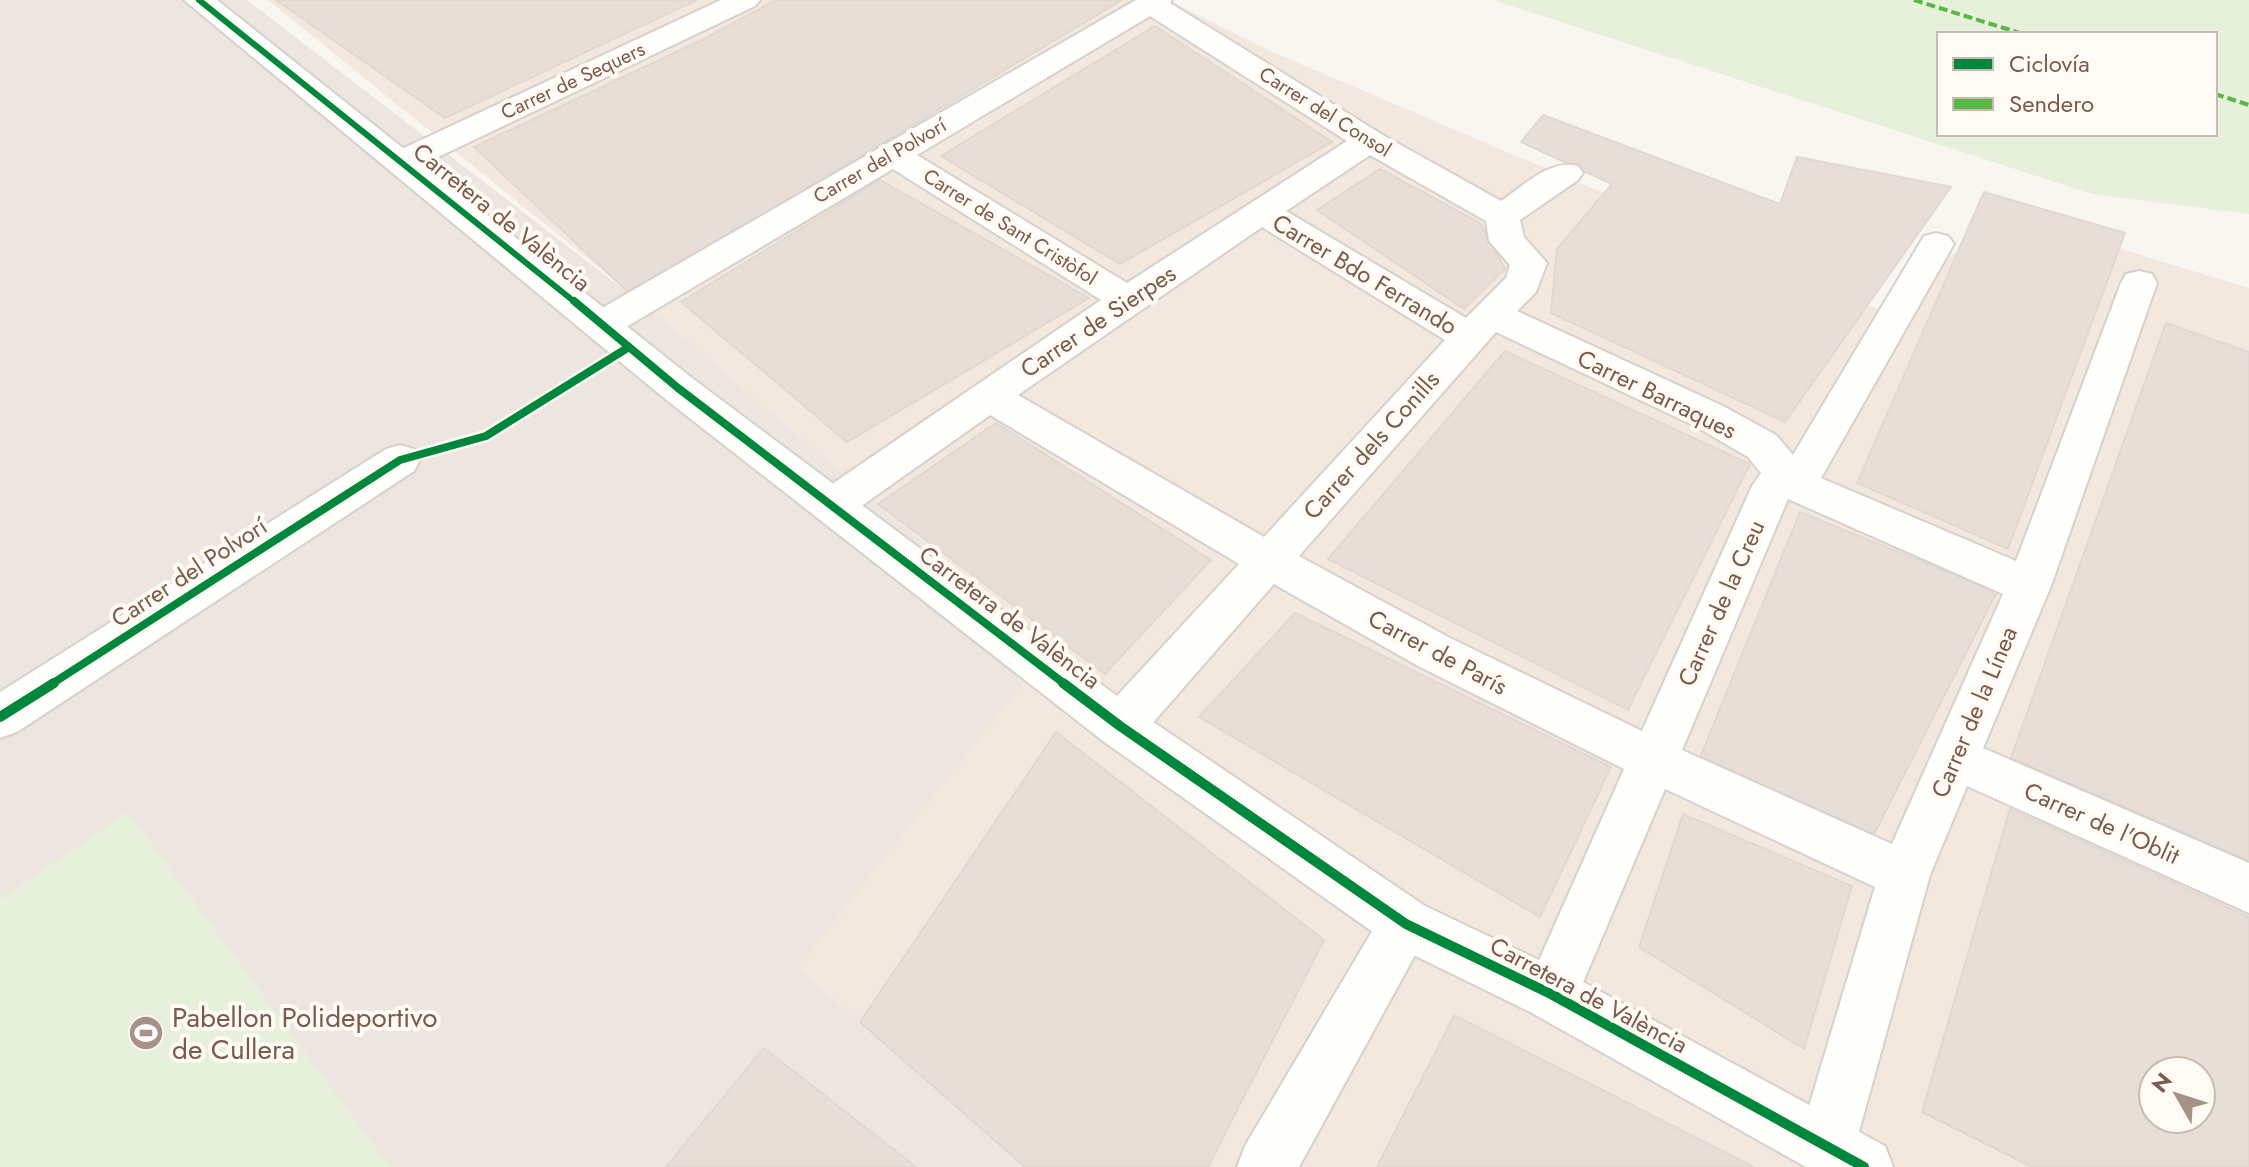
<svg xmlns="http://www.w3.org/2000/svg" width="2249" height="1167" font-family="Jost,sans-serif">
<rect width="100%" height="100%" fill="#f9f5f0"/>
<!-- residential -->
<path fill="#f2e8de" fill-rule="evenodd" d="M268,0H1168L1272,52L1891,315L1996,211L2249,288V1167H1025L798,968L1049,651L666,322ZM2153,1071H2201V1119H2153Z"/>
<!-- industrial -->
<path fill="#ede5e0" d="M0,0H247L666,322L1049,651L798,968L1025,1167H0Z"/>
<!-- green -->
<path fill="#e7f0db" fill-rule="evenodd" d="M1493,0H2249V214L2092,194ZM1939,34H2215V134H1939Z
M128,812L390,1167H391H0V900Z"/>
<!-- building -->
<path fill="#e6ded7" stroke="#e2d8d2" stroke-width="2" fill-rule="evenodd" d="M276,0H697L445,118Z
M776,0H1122L630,294L474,147L706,38Z
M1155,26L1332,142L1120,264L941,156Z
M1543,115L1780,204L1797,157L1951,187L1785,422L1551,313L1557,249L1612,184L1521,142Z
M1380,169L1480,223L1505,269L1464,309L1317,210Z
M880,180L1089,298L847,442L681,302Z
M1984,192L2125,233L2008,549L1857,483Z
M2166,323L2249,352V861L2011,758Z
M1505,351L1750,464L1628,710L1328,559Z
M996,423L1211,560L1105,674L878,504Z
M1800,512L1997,592L1872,838L1699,760Z
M1295,613L1611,767L1540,917L1199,717Z
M1056,732L1324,940L1208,1167H1025L860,1022Z
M2010,809L2249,917V1167H2032L1922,1112ZM2153,1071H2201V1119H2153Z
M1683,814L1852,886L1804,1049L1639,947Z
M1454,1015L1754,1167H1377Z
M764,1048L916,1167H666Z"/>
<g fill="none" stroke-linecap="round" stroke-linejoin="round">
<!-- minor casing -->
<g stroke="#d7d1cb" stroke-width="4">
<path id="minor" d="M721,0H760L755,6L413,169L401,172L389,169L384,162L389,155Z
M1136,0H1172L1170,3L1381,134L1501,201C1523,186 1550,159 1578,166L1583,173L1578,180L1520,220L1524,237L1547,263L1536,292L1517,311L1723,406L1776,435L1793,455L1924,236L1936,233L1948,236L1954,244L1821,478L2016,561L2121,283L2126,274L2139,271L2152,274L2157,283L2051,586L1983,748L2249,863V913L1967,786L1930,875L1855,1146L1847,1167H1806L1797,1146L1875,887L1665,789L1570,1013L1551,1021L1532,1013L1524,994L1624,769L1418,666L1274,584L1137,741L1120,747L1103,741L1096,726L1103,711L1239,564L990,415L846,517L831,522L816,517L810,506L816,495L1101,300L893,169L616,333L603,337L590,333L584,324L590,315ZM1150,16L1347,141L1127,283L917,155ZM1370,155L1486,221L1489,241L1510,265L1506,278L1466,318L1286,211ZM1262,227L1445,340L1264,537L1018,395ZM1496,332L1695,426L1748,457L1761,473L1752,486L1642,731L1450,638L1299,556ZM1788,499L2003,594L1892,844L1682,750Z
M400,445L414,449L420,460L414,471L17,732L0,738V692L386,449Z
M1406,898L1425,906L1432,924L1299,1167H1237L1245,1146L1387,906Z"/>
</g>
<!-- tertiary casing -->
<g stroke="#d7d1cb" stroke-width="4">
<path id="tertiary" d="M184,0H217L692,378L1137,711L1425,906L1570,975L1885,1146L1893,1167H1806L1532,1013L1387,942L1103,741L664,398Z"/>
</g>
<!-- minor -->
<use href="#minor" fill="#fefefd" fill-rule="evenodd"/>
<!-- tertiary -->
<use href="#tertiary" fill="#fefefd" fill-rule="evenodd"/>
<!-- quiet -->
<path stroke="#58b947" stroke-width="4" stroke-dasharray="9 4" stroke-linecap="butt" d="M1914,0L2023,34
M2215,94L2249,105"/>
<!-- cycleway-far2 casing -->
<g stroke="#fffaf3" stroke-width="10">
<path id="cycleway-far2" d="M199,0L576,303"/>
</g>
<!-- cycleway-far1 casing -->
<g stroke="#fffaf3" stroke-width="13">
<path id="cycleway-far1" d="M574,301L678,388L1066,685
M50,685L400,460L486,436L629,347"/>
</g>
<!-- cycleway casing -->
<g stroke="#fffaf3" stroke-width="15">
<path id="cycleway" d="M1063,683L1120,726L1406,924L1551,994L1864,1167
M0,717L54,683"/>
</g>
<!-- cycleway-far2 -->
<use href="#cycleway-far2" stroke="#00873e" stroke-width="6"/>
<!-- cycleway-far1 -->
<use href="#cycleway-far1" stroke="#00873e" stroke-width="8"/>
<!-- cycleway -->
<use href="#cycleway" stroke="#00873e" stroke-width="10"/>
</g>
<!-- icons -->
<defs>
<g id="stadium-disc" transform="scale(1.8)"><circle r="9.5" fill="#a69286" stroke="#fffaf3"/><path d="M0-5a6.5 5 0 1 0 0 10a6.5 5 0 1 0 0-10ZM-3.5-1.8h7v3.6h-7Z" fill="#fff"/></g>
</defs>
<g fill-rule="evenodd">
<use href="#stadium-disc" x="146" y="1033"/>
</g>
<g text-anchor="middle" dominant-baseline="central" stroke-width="8" stroke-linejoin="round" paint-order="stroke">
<!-- far-street labels -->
<g font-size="20" fill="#7a5c4d" stroke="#fffaf3">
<text transform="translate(573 81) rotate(-25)">Carrer de Sequers</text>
<text transform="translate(1325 112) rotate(32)">Carrer del Consol</text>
<text transform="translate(880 161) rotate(-30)">Carrer del Polvorí</text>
<text transform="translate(1010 227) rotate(32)">Carrer de Sant Cristòfol</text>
</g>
<!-- street labels -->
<g font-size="24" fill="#7a5c4d" stroke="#fffaf3">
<text transform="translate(502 217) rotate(39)">Carretera de València</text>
<text transform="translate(1365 274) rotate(31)">Carrer Bdo Ferrando</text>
<text transform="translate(1098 321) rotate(-34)">Carrer de Sierpes</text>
<text transform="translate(1657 394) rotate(26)">Carrer Barraques</text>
<text transform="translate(1371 445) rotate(-48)">Carrer dels Conills</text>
<text transform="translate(189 572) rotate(-33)">Carrer del Polvorí</text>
<text transform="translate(1721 603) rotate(-66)">Carrer de la Creu</text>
<text transform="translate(1010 617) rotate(37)">Carretera de València</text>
<text transform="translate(1438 652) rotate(28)">Carrer de París</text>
<text transform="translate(1974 712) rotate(-67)">Carrer de la Línea</text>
<text transform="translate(2102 823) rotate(24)">Carrer de l'Oblit</text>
<text transform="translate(1589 995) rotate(28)">Carretera de València</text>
</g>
<!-- near-poi labels -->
<g font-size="28" fill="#7a5c4d" stroke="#fffaf3" text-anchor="start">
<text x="172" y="1017">Pabellon Polideportivo<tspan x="172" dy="32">de Cullera</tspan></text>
</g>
</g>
<!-- legend -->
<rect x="1937" y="32" width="280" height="104" fill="#fffaf3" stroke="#cabbb1" stroke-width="2"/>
<rect x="1953" y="58" width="40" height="12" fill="#00873e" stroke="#cabbb1" stroke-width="2"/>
<text x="2009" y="72" font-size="24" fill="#7a5c4d">Ciclovía</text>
<rect x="1953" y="98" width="40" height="12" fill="#58b947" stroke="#cabbb1" stroke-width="2"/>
<text x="2009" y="112" font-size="24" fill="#7a5c4d">Sendero</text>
<!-- north arrow -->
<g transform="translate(2177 1095) rotate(309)"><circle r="38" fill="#fffaf3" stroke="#cabbb1" stroke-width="2"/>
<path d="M0-6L14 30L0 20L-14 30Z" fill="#a69286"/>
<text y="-12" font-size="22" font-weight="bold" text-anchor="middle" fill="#7a5c4d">N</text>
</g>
</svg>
